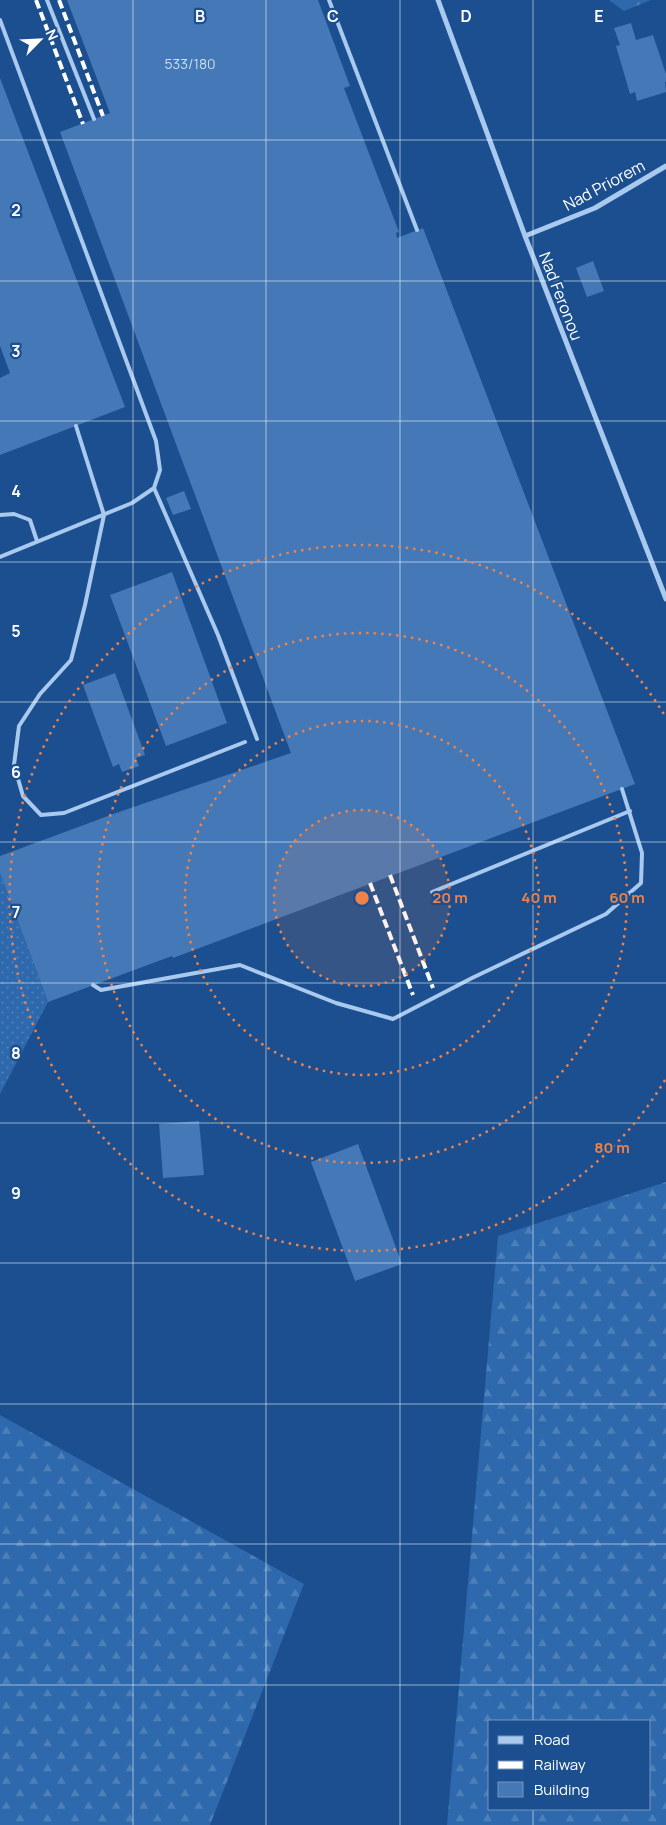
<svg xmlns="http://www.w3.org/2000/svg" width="666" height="1825" font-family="Manrope,sans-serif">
<defs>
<pattern id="grass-dots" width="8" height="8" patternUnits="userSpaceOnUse" patternTransform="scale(1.25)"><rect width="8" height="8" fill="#2e69ad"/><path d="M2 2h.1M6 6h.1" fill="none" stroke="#4d80b9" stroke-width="1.8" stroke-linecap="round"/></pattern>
<pattern id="forest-firs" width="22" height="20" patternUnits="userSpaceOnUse" patternTransform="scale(1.25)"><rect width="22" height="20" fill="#2e69ad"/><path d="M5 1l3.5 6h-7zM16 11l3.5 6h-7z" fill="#4d80b9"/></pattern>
</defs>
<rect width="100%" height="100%" fill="#1b4f8f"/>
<!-- grass -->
<path fill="url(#grass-dots)" d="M0,873L48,1002L0,1094Z"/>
<!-- forest -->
<path fill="url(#forest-firs)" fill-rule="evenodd" d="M609,0H651L624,11Z
M666,1182V1825H447L498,1236ZM490,1721H650V1809H490Z
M0,1415L304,1584L210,1825H0Z"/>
<!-- building -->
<path fill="#4478b7" d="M67,0H318L350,86L344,88L399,232L396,233L397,238L423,228L635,784L173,958L172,956L48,1002L0,873V856L116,813L291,753L60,132L110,113Z
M631,23L636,40L653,35L666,74V82H665L666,92L637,101L635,92L630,94L616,46L620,45L614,28Z
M0,78L125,407L0,455V378L10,373L0,346Z
M593,261L604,291L587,297L576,268Z
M184,491L191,509L173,515L166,498Z
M172,572L227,723L166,746L110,595Z
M115,673L145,755L136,758L139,766L122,772L119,764L113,767L83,685Z
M199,1121L204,1175L163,1178L159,1124Z
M358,1144L402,1264L355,1281L311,1162Z"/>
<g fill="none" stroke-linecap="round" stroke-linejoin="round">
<!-- service -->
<path stroke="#a9c9ee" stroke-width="4" d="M47,0L94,119
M329,0L417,230
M0,20L156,441L160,470L154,488L132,503L0,557
M76,426L104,515L85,605L71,660L40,694L19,726L14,765L23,796L41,815L64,813L245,742
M154,488L218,635L257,739
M0,515L14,514L30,520L37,541
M432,892L630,811
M93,985L101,990L240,965L336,1003L393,1019L472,978L606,914L641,883L642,853L622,789"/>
<!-- minor -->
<path stroke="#a9c9ee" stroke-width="5" d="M438,0L525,236L666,599
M525,236L595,208L666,166"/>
<!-- rail -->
<path stroke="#fff" stroke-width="4" stroke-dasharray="9 4" stroke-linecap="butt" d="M36,0L83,124
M59,0L103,116
M390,875L433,988
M370,883L413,995"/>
</g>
<!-- grid -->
<path fill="none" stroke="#fff" stroke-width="1" stroke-opacity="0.55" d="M133,0V1825M266,0V1825M400,0V1825M533,0V1721M0,140H666M0,281H666M0,421H666M0,562H666M0,702H666M0,842H666M0,983H666M0,1123H666M0,1263H666M0,1404H666M0,1544H666M0,1685H666M533,1809V1825"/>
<!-- distance rings -->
<circle cx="362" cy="898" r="88" fill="#ee8249" fill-opacity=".12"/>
<g fill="none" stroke="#ee8249" stroke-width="2.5" stroke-dasharray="2.5 5">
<circle cx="362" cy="898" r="88"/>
<circle cx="362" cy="898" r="177"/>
<circle cx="362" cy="898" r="265"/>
<path d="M665 1080A353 353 0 1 1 665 716"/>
</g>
<g text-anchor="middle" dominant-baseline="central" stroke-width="4.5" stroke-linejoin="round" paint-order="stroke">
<!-- number labels -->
<g font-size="14" fill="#d0dded">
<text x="190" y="63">533/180</text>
</g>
<!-- street labels -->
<g font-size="16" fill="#fff" stroke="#1b4f8f">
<text transform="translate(604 185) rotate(-28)">Nad Priorem</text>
<text transform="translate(561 296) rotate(69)">Nad Feronou</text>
</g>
</g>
<g font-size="16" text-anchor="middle" font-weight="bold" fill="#fff" stroke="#1b4f8f" stroke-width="4.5" stroke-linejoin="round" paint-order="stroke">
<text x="200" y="22">B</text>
<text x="333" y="22">C</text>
<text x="466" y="22">D</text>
<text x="599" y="22">E</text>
<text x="16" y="216">2</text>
<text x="16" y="357">3</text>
<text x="16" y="497">4</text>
<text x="16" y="637">5</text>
<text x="16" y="778">6</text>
<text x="16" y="918">7</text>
<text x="16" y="1059">8</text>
<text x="16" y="1199">9</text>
</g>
<circle cx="362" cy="898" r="8" fill="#ee8249" stroke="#1b4f8f" stroke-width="2.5"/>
<g font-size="15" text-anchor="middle" font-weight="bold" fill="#ee8249" stroke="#1b4f8f" stroke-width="4.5" stroke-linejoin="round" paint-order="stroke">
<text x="450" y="903">20 m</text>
<text x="539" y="903">40 m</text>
<text x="627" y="903">60 m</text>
<text x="612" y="1153">80 m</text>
</g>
<!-- legend -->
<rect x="488" y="1720" width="162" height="90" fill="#1b4f8f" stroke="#7695bc"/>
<rect x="498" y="1736" width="25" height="8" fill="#a9c9ee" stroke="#7695bc"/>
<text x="534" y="1745" font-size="15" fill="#ffffff">Road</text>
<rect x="498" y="1761" width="25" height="8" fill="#ffffff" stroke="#7695bc"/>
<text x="534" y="1770" font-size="15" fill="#ffffff">Railway</text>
<rect x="498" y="1782" width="25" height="15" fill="#4478b7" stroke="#7695bc"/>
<text x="534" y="1795" font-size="15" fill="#ffffff">Building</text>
<!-- north arrow -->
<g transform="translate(40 40) rotate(66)" stroke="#1b4f8f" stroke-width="4" paint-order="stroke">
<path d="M0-4L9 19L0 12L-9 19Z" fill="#ffffff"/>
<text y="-8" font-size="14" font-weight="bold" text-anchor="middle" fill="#ffffff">N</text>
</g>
</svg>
